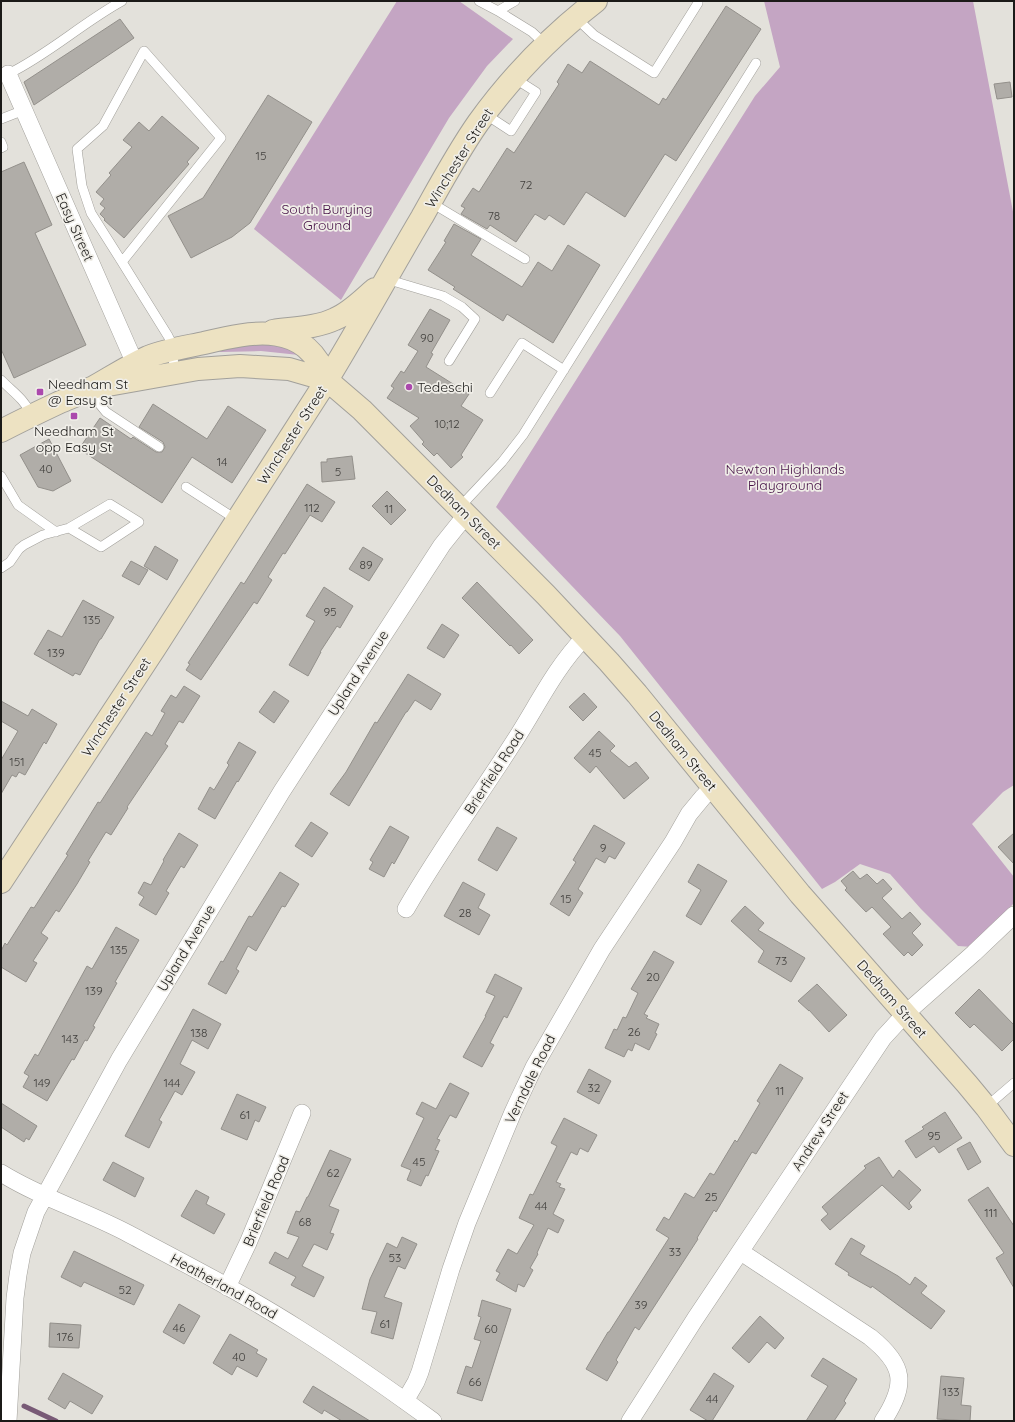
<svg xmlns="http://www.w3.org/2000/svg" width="1015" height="1422" font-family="Quicksand,sans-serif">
<rect width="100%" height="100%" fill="#e3e1db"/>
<!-- green -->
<path fill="#c4a5c3" d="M397,1H459L513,39L487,66L449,118L341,300L254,229Z
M764,1H973L1014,217V785L1003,792L972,824L1014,877V903L973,947L958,946L921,909L890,874L860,864L835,882L822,889L620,636L496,507L755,96L780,67Z
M278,343L299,355L261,351L221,352L218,351L220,348Z"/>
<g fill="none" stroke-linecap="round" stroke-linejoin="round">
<!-- stream -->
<path stroke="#785a76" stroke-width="5" d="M24,1406L56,1421"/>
</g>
<!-- building -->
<path fill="#b0ada8" stroke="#93908b" d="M726,6L761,29L676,161L665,154L625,217L586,192L564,225L549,215L545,220L535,214L516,242L490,225L487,229L461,214L465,208L461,206L473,188L479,192L507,148L514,153L559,84L557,82L568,64L582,73L590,61L659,105L663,98L666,100Z
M120,19L134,38L34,105L24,82Z
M1010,82L1012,97L997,99L994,84Z
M268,95L312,122L250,223L232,237L191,258L168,216L203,198Z
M162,116L199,148L187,162L189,164L124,238L104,220L105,219L100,214L105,208L100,204L104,199L96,192L111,175L109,173L132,147L123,140L139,122L149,131Z
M24,162L52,225L35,233L86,345L14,378L1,349V172Z
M454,224L481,239L471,255L522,287L538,262L552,271L568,245L600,265L553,343L507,314L503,321L453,289L455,287L428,270L446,242L444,241Z
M430,309L450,320L431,353L433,354L426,367L469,394L461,406L483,420L461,455L463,457L451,468L437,453L434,456L422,444L424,442L410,426L419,418L387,398L394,388L391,386L401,371L404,373L418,351L408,345Z
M153,404L207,439L228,406L266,430L232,483L192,457L162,503L79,449L100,418L131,439L133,437L156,452H162L165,447L163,442L139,427Z
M49,439L71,481L53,491L38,487L20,455Z
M352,456L355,479L322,482L321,462H327V459Z
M307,484L335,502L322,522L310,515L285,554L283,553L268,577L272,580L257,604L254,602L201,680L186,670L190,664L188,663L241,582L244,584Z
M387,491L406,510L391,525L372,506Z
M155,546L178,560L167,580L144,566Z
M363,547L383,559L369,581L349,569Z
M131,561L148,570L139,585L122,576Z
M477,582L533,640L519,654L511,645L510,646L462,598Z
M324,587L353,606L340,628L337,626L320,652H321L308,676L289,665L315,621L306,616Z
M83,600L114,617L101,639H100L80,675L75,673L73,676L34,654L48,630L62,637Z
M442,624L459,635L444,658L427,648Z
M408,674L441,694L431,710L415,700L407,712H406L349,806L330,794L346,772L375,722L377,723Z
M184,686L200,696L183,723L179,721L165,744L168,746L127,807L128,808L111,835L106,832L88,861L90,862L77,884L59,912L56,910L41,933L48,938L33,961L37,963L26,982L1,967V951L5,943L7,945L31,907L34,908L68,855L66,854L98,802L100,803L146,732L152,736L165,713L161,711L171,695L176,698Z
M274,691L289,701L274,723L259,712Z
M584,693L597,707L583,721L569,707Z
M1,701L28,716L32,709L57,724L46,744L44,742L25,775L19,772L16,777L12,775L1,794V760L18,731L1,721Z
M599,731L615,746L610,751L629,767L636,762L649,778L624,799L596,766L590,773L574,758Z
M239,742L256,752L238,782L237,781L215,819L198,809L210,787L214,790L229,765L227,763Z
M311,822L328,833L312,857L295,846Z
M594,825L625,843L615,859L609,856L605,863L596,858L578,889L583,893L569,916L550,904L576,862L573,860Z
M390,826L409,837L394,864L392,862L384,877L369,869L373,862L370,860Z
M497,827L517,838L497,871L478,860Z
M179,833L198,845L184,868L181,866L166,891L169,893L156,915L139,905L144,897L138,893L144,882L151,885L164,861L163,860Z
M1014,833V864L998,847Z
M698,864L727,881L701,925L686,916L701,890L688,882Z
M853,871L860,879L867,874L877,884L883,879L892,889L882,898L902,919L910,912L921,924L912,933L923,945L912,956L908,952L904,956L883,934L891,927L872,907L866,912L845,890L847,888L841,881Z
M280,872L299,884L285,907L282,906L256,951L248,946L236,969L239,971L226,994L208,984L221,961L223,962L249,916L252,917Z
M463,882L485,894L478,908L490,915L479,935L444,916Z
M745,906L764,923L758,930L805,958L791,982L758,962L764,951L731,921Z
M116,927L139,940L115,982L117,983L93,1026L95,1027L87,1041L85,1040L74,1060L72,1059L47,1101L23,1087L29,1076L24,1073L35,1054L38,1056L87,966L92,969Z
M654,951L674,962L644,1014L648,1016L646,1018L659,1024L655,1033L657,1034L649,1050L635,1043L632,1051L628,1049L624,1057L605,1048L614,1029L617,1030L623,1017L626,1018L638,993L631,989Z
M495,974L522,988L507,1018L504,1016L490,1043L494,1045L482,1067L463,1057L486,1016H485L495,996L486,992Z
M817,984L847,1015L829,1032L809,1010V1011L798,1001Z
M979,989L1014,1025V1039L1002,1051L974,1024L970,1028L955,1013Z
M193,1009L221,1024L208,1049L192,1040L180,1064L195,1072L182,1095L175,1091L159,1120L162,1122L149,1148L125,1136Z
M780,1064L803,1078L756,1154L752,1152L716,1212L714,1210L697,1238L698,1239L639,1330L635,1327L616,1360L618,1362L607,1381L586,1369L608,1332H609L669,1238L656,1230L664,1217L669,1220L685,1193L694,1198L710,1173L714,1175L735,1140L737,1142L760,1103L757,1101Z
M589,1069L611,1081L599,1104L577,1092Z
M450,1083L469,1093L456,1118L450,1115L437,1139L440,1140L435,1150L439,1151L428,1176L426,1175L421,1186L407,1180L411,1170L401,1166L424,1118L416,1114L422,1102L436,1109Z
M237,1094L266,1107L259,1122L255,1120L247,1140L221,1129Z
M1,1103L37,1126L29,1140L26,1138L24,1142L1,1127Z
M945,1112L962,1138L939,1153L934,1146L916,1158L905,1141L924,1129L922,1127Z
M564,1118L597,1135L588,1152L580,1148L577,1155L571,1152L556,1182L561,1184L559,1187L565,1189L553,1214L564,1220L558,1233L548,1228L537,1253L538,1254L530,1268L533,1270L524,1287L518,1284L516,1292L496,1280L500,1273L496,1271L508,1249L517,1254L534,1225L519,1218L530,1194L533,1195L557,1146L551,1143Z
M970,1142L981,1162L968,1170L957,1149Z
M330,1150L351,1159L329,1206L339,1210L330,1233L334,1234L327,1250L314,1244L302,1266L324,1277L314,1297L291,1285L296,1277L269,1263L275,1252L288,1259L299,1237L287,1233L296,1211L300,1212L307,1197H308Z
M879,1157L893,1178L899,1170L921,1190L909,1203L912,1207L909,1210L882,1185L830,1230L821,1220L828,1214L822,1207L866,1168L864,1166Z
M113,1162L144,1178L135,1197L103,1180Z
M988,1187L1014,1226V1288L996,1258L1004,1253L968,1200Z
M196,1190L209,1197L206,1204L225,1214L214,1234L181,1216Z
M402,1237L417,1244L405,1269L398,1266L384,1297L402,1303L393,1339L371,1333L377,1312L362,1309L370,1279L387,1243L397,1248Z
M851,1238L865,1246L860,1254L898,1276L910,1285L915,1277L927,1286L921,1293L945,1311L931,1329L872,1286L871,1288L848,1275L849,1273L835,1264Z
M74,1251L144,1285L134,1305L84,1282L81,1287L61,1277Z
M482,1300L511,1309L482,1401L457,1393L466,1366L472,1368L481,1341L474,1339L481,1317L478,1316Z
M179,1304L200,1316L184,1344L163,1332Z
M760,1316L784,1338L775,1349L767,1342L749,1363L732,1348Z
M50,1323L81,1325L79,1348L49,1347Z
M230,1334L258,1350L256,1353L267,1359L257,1377L237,1366L232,1375L213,1363Z
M823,1358L857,1379L844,1401L846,1403L834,1421H806L828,1386L811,1376Z
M63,1373L103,1396L92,1414L70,1401L65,1409L48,1399Z
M714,1373L734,1386L712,1421H708L690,1410Z
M941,1376L964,1378L961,1405L971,1406L970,1421L937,1419Z
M313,1386L370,1421H342L324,1410L322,1414L303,1402Z"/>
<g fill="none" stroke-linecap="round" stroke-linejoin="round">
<!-- lane casing -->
<g stroke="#a2a09b" stroke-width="10">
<path id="lane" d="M479,1L498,11
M515,1L498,11L532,32L546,45
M575,17L594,35L654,73L698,3
M8,74C49,54 82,23 122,1
M485,114L511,131L536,92L514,78
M1,119L24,110
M1,142L3,147L1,148
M430,202L525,259
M122,262L91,213L82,186L77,149L103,126L144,51L221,138L122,262L168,336L171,342L175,373
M386,279L443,296L462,307L475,319L449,361
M1,380C14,393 23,398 32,415
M91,388L97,401L106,412L159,447
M490,393L522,343L564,370
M1,476L18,505L56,532
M186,487L237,520
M459,508L502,462L523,435L756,63
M1,568L10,562L19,549L24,545L43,535L69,528L110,504L139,522L101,547L69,528
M986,1107L1014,1083"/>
</g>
<!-- street casing -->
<g stroke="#a2a09b" stroke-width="18">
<path id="street" d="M8,74L140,375
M406,909C440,850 480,795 517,737C538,704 557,665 585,637
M1,1173C41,1198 88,1212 129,1234C186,1264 244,1294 299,1329C345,1358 389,1389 433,1421
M741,1252L870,1337C905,1365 907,1384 883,1421
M227,1287L248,1243L302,1113
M405,1401L416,1382L420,1372L451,1269L467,1223L513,1112L534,1067L602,949L673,842L689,814L703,797L713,787
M8,1421L15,1298L18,1275L22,1253L36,1212L119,1060L282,791L442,545L466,515
M630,1421L695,1319L883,1038L905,1014L974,953L1014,915"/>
</g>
<!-- secondary casing -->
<g stroke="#a2a09b" stroke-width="24">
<path id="secondary" d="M273,331C293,328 316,328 335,319C350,313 362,300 375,289
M91,388L198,369L240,366L289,369L327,380L362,410L546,595L609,662L637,694L800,894L967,1084L986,1107L1014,1145
M1,431C20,421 39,412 58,403C69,398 81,394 92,388C110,378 128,366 148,357C165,350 185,347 204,343C253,331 306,320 327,380
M1,882L155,648L327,380C360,326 390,271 422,217C440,185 457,153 478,123C511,77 551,36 596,1"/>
</g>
<!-- lane -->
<use href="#lane" stroke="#fff" stroke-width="9"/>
<!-- street -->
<use href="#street" stroke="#fff" stroke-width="17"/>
<!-- secondary -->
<use href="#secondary" stroke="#ede2c2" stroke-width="22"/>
</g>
<!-- markers -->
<g fill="#ab48ad" stroke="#f0eee8" stroke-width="1.5">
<circle cx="409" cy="387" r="4"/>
<rect x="36" y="388" width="8" height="8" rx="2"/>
<rect x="70" y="412" width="8" height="8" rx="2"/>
</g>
<g text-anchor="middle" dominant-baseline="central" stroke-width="3.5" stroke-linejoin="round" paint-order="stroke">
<!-- number labels -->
<g font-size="12" fill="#403f3c">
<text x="261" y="155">15</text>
<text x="526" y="184">72</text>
<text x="494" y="215">78</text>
<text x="427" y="337">90</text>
<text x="447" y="423">10;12</text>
<text x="222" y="461">14</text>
<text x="46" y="468">40</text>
<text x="338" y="471">5</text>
<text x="312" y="507">112</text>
<text x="389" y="508">11</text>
<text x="366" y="564">89</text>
<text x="330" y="611">95</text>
<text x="92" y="619">135</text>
<text x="56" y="652">139</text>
<text x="595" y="752">45</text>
<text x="17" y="761">151</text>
<text x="603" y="847">9</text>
<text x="566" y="898">15</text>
<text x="465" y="912">28</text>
<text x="119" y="949">135</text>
<text x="781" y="960">73</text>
<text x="653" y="976">20</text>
<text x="94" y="990">139</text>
<text x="634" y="1031">26</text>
<text x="199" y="1032">138</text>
<text x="70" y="1038">143</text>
<text x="42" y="1082">149</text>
<text x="172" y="1082">144</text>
<text x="594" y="1087">32</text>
<text x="780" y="1090">11</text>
<text x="245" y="1114">61</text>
<text x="934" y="1135">95</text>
<text x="419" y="1161">45</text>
<text x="333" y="1172">62</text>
<text x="711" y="1196">25</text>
<text x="541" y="1205">44</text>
<text x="991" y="1212">111</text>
<text x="305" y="1221">68</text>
<text x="675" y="1251">33</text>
<text x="395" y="1257">53</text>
<text x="125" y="1289">52</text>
<text x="641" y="1304">39</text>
<text x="385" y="1323">61</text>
<text x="179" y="1327">46</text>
<text x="491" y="1328">60</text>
<text x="65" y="1336">176</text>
<text x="239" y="1356">40</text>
<text x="475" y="1381">66</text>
<text x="951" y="1391">133</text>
<text x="712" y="1398">44</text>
</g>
<!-- street labels -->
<g font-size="14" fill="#1b1a18" stroke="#f0eee8">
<text transform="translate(459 158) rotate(-58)">Winchester Street</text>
<text transform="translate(75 227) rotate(66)">Easy Street</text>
<text transform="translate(292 435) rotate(-57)">Winchester Street</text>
<text transform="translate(464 512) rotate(45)">Dedham Street</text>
<text transform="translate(358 673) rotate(-57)">Upland Avenue</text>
<text transform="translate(116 707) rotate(-57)">Winchester Street</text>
<text transform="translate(683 751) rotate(51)">Dedham Street</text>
<text transform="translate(494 772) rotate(-57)">Brierfield Road</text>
<text transform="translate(186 948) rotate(-59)">Upland Avenue</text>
<text transform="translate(892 999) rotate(49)">Dedham Street</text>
<text transform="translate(530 1079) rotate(-64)">Verndale Road</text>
<text transform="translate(820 1131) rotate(-57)">Andrew Street</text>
<text transform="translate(266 1201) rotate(-67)">Brierfield Road</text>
<text transform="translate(224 1286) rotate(29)">Heatherland Road</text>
</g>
<!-- park labels -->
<g font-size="14" fill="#471348" stroke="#f0eee8">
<text x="327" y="209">South Burying<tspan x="327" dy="16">Ground</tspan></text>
<text x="785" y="469">Newton Highlands<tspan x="785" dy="16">Playground</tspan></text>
</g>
<!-- poi labels -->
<g font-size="14" fill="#1b1a18" stroke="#f0eee8" text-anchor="start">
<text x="48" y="384">Needham St<tspan x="48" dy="16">@ Easy St</tspan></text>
<text x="417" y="387">Tedeschi</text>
<text x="74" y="431" text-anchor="middle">Needham St<tspan x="74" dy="16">opp Easy St</tspan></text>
</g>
</g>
<!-- border -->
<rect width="1015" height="1422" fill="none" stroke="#1b1a18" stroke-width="4"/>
</svg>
